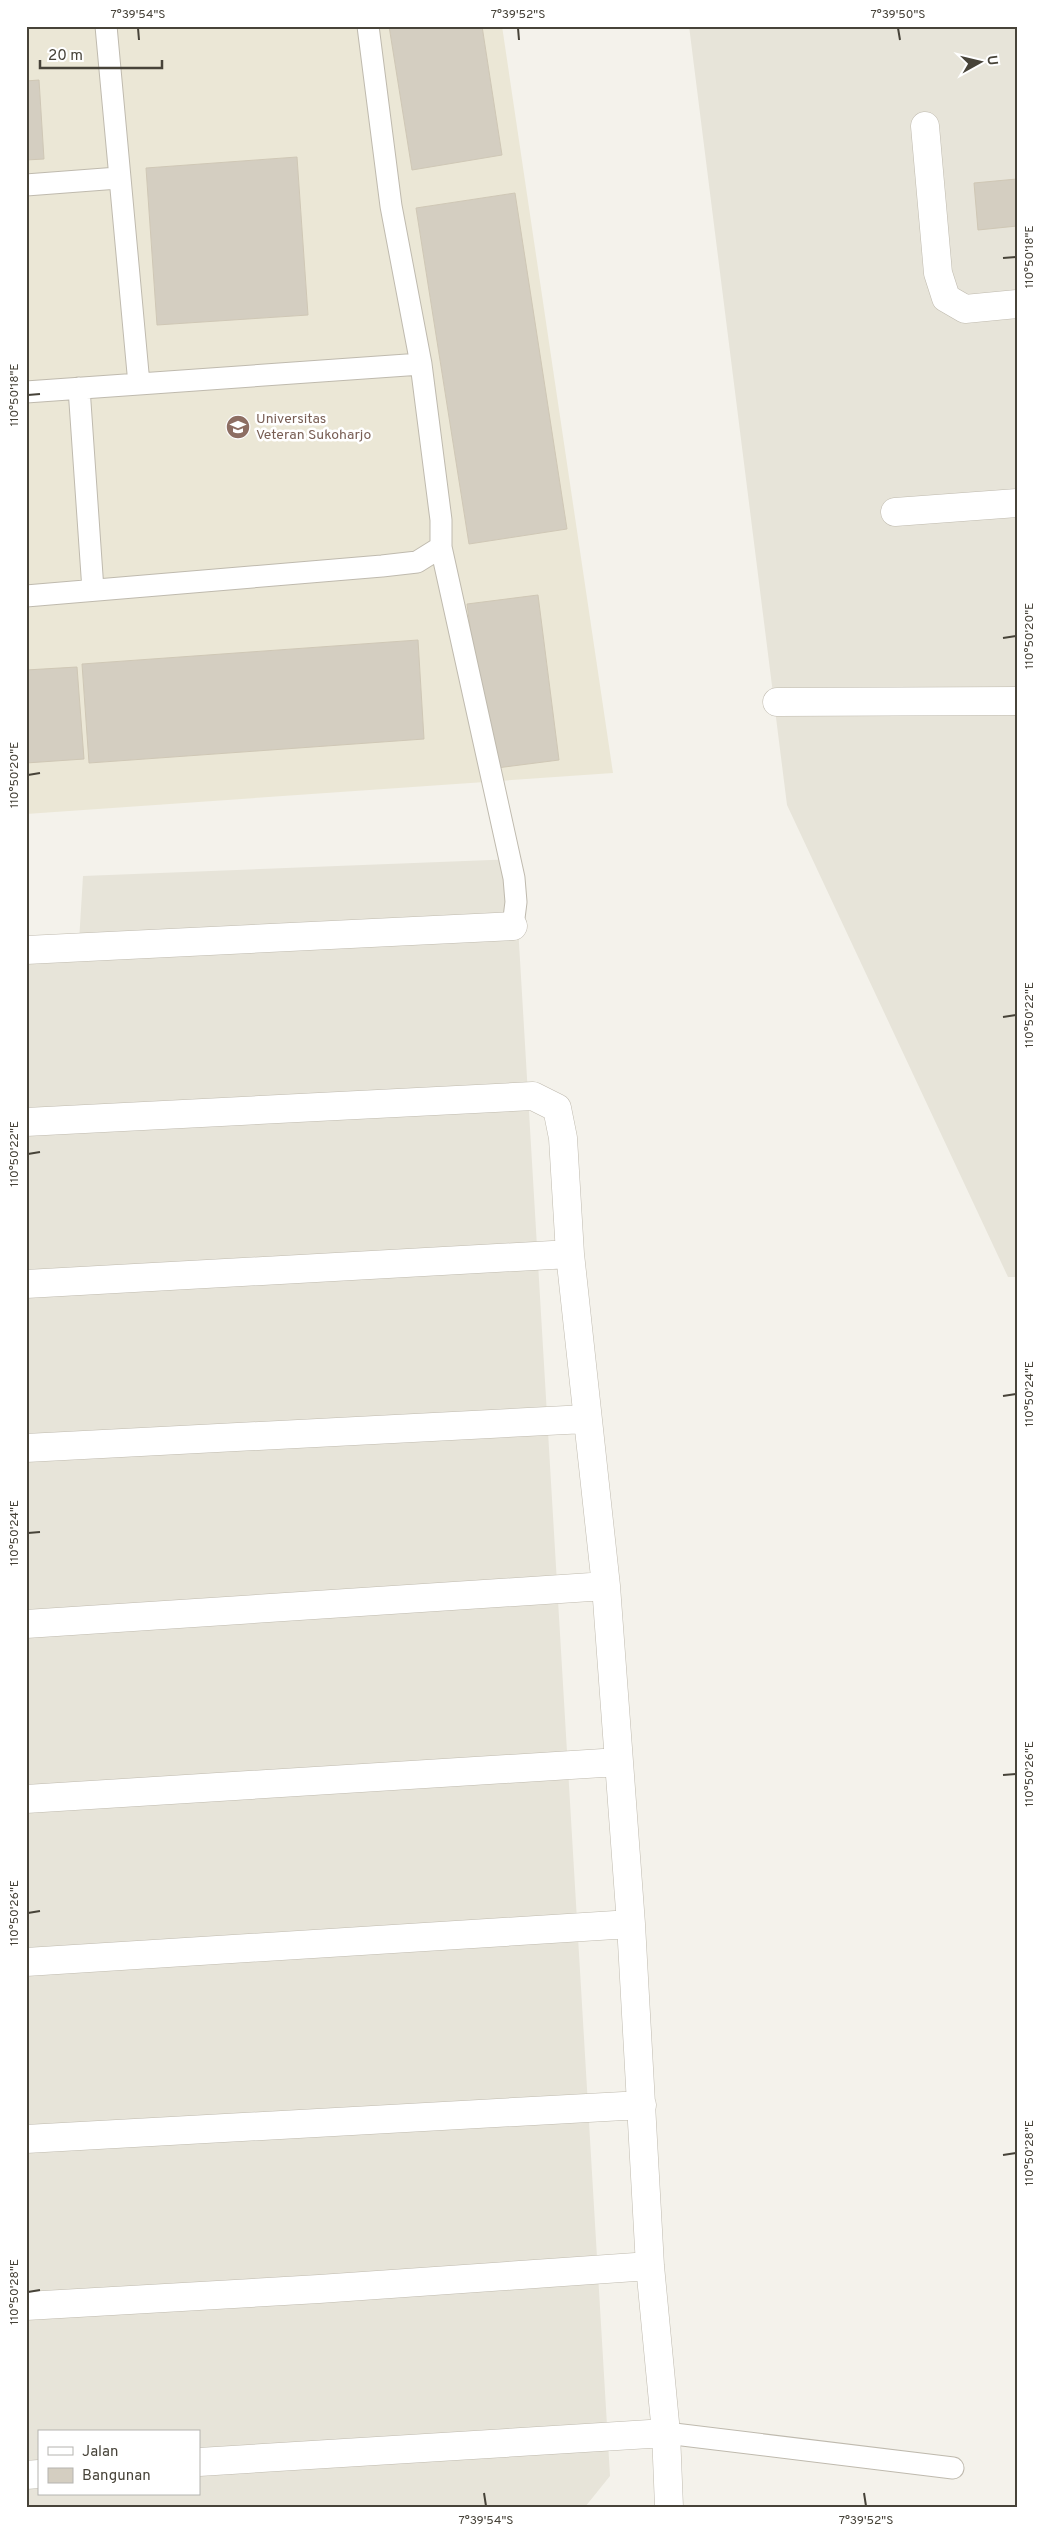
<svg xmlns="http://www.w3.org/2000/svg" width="1043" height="2533" font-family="Overpass,sans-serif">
<rect width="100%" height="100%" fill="#f4f2eb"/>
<!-- residential -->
<path fill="#e7e4d9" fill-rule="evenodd" d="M689,26H1017V1277H1008L787,805Z
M514,859L610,2476L585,2507H26V962L78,958L83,876ZM39,2432H199V2494H39Z"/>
<!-- education -->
<path fill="#ebe7d6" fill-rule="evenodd" d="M26,26H389L412,170L502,155L482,26H502L613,773L26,814V160L44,158L39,81H26ZM297,157L308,315L157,325L146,168ZM514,193L567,529L469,544L416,208ZM538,595L559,760L489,768L467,605ZM418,640L424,739L89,763L82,664Z"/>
<!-- building -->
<path fill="#d4cec1" stroke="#cfc7b5" d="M389,26H482L502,155L412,170Z
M39,80L44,159L26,160V81Z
M297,157L308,315L157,325L146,168Z
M1017,179V226L978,230L974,183Z
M515,193L567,529L469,544L416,208Z
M538,595L559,760L489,769L467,604Z
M418,640L424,739L89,763L82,664Z
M77,667L84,759L26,763V670Z"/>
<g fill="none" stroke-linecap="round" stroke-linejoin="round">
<!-- service casing -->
<g stroke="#bfbaae" stroke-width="23">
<path id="service" d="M106,26L139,384
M368,26L391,206L421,364L441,520V547L514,878L516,902L513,926
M26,185L118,178
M79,388L93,590
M26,392L421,364
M26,596L382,566L417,562L441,547
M666,2433L953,2468"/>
</g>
<!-- minor casing -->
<g stroke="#bfbaae" stroke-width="29">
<path id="minor" d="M925,126L938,273L946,298L965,309L1017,304
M895,512L1017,503
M777,702L1017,701
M26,950L513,926
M26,1122L533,1096L557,1108L563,1138L570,1254L606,1586L631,1924L650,2266L666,2433L669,2507
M26,1284L570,1254
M26,1448L586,1419
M26,1624L606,1586
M26,1799L619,1762
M26,1962L631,1924
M26,2139L642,2105
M26,2306L319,2289L650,2266
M199,2462L666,2433
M26,2475L39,2474"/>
</g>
<!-- service -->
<use href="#service" stroke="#fff" stroke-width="21"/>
<!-- minor -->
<use href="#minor" stroke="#fff" stroke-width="28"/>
</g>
<!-- ticks -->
<path fill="none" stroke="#474339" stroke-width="2" d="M138,28L139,40M518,28L519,40M898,28L900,40M1003,258L1016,257M28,395L40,394M1003,638L1016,636M28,775L40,773M1003,1017L1016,1015M28,1154L40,1152M1003,1396L1016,1394M28,1533L40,1532M1003,1775L1016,1774M28,1913L40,1911M1003,2155L1016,2153M28,2292L40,2290M484,2493L486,2506M864,2493L866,2506"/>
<!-- icons -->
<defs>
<g id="university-disc" transform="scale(1.25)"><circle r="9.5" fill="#8d6e63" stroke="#fff"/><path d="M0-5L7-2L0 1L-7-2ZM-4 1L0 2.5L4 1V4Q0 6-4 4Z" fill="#fff"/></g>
</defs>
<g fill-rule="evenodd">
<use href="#university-disc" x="238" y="427"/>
</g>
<g text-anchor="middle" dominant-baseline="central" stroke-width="5" stroke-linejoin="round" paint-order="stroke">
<!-- education labels -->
<g font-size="14" fill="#785e54" stroke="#fff" text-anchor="start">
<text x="256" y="419">Universitas<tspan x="256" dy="16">Veteran Sukoharjo</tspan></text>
</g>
</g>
<!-- border -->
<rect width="1043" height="2533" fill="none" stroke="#ffffff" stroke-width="55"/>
<!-- legend -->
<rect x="38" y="2430" width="162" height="65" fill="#ffffff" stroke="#b5b4b0"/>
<rect x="48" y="2447" width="25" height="8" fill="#ffffff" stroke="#b5b4b0"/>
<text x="82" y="2456" font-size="15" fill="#474339">Jalan</text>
<rect x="48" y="2468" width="25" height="15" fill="#d4cec1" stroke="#b5b4b0"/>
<text x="82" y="2480" font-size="15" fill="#474339">Bangunan</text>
<!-- north arrow -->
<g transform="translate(980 62) rotate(82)" stroke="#ffffff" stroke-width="4" paint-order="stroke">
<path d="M0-4L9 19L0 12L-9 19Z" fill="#474339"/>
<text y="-8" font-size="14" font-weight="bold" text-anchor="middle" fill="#474339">U</text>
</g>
<!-- scale -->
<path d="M40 60v8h122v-8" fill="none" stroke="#474339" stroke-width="2.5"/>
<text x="48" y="60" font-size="15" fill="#474339" stroke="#ffffff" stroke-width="4" paint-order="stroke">20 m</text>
<rect x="28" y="28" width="988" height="2478" fill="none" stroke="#474339" stroke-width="2"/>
<g font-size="12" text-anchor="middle" fill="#474339">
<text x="138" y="18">7°39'54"S</text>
<text x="518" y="18">7°39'52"S</text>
<text x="898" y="18">7°39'50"S</text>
<text transform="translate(1029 257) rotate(-90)" y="4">110°50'18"E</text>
<text transform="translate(14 395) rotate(-90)" y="4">110°50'18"E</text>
<text transform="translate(1029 636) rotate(-90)" y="4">110°50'20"E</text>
<text transform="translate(14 775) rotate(-90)" y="4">110°50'20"E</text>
<text transform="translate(1029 1015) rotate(-90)" y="4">110°50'22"E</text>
<text transform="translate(14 1154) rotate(-90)" y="4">110°50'22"E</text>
<text transform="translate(1029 1394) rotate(-90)" y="4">110°50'24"E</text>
<text transform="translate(14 1533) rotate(-90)" y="4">110°50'24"E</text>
<text transform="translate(1029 1774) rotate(-90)" y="4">110°50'26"E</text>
<text transform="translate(14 1913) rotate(-90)" y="4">110°50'26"E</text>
<text transform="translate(1029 2153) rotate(-90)" y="4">110°50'28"E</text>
<text transform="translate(14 2292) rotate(-90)" y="4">110°50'28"E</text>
<text x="486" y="2524">7°39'54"S</text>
<text x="866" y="2524">7°39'52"S</text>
</g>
</svg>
